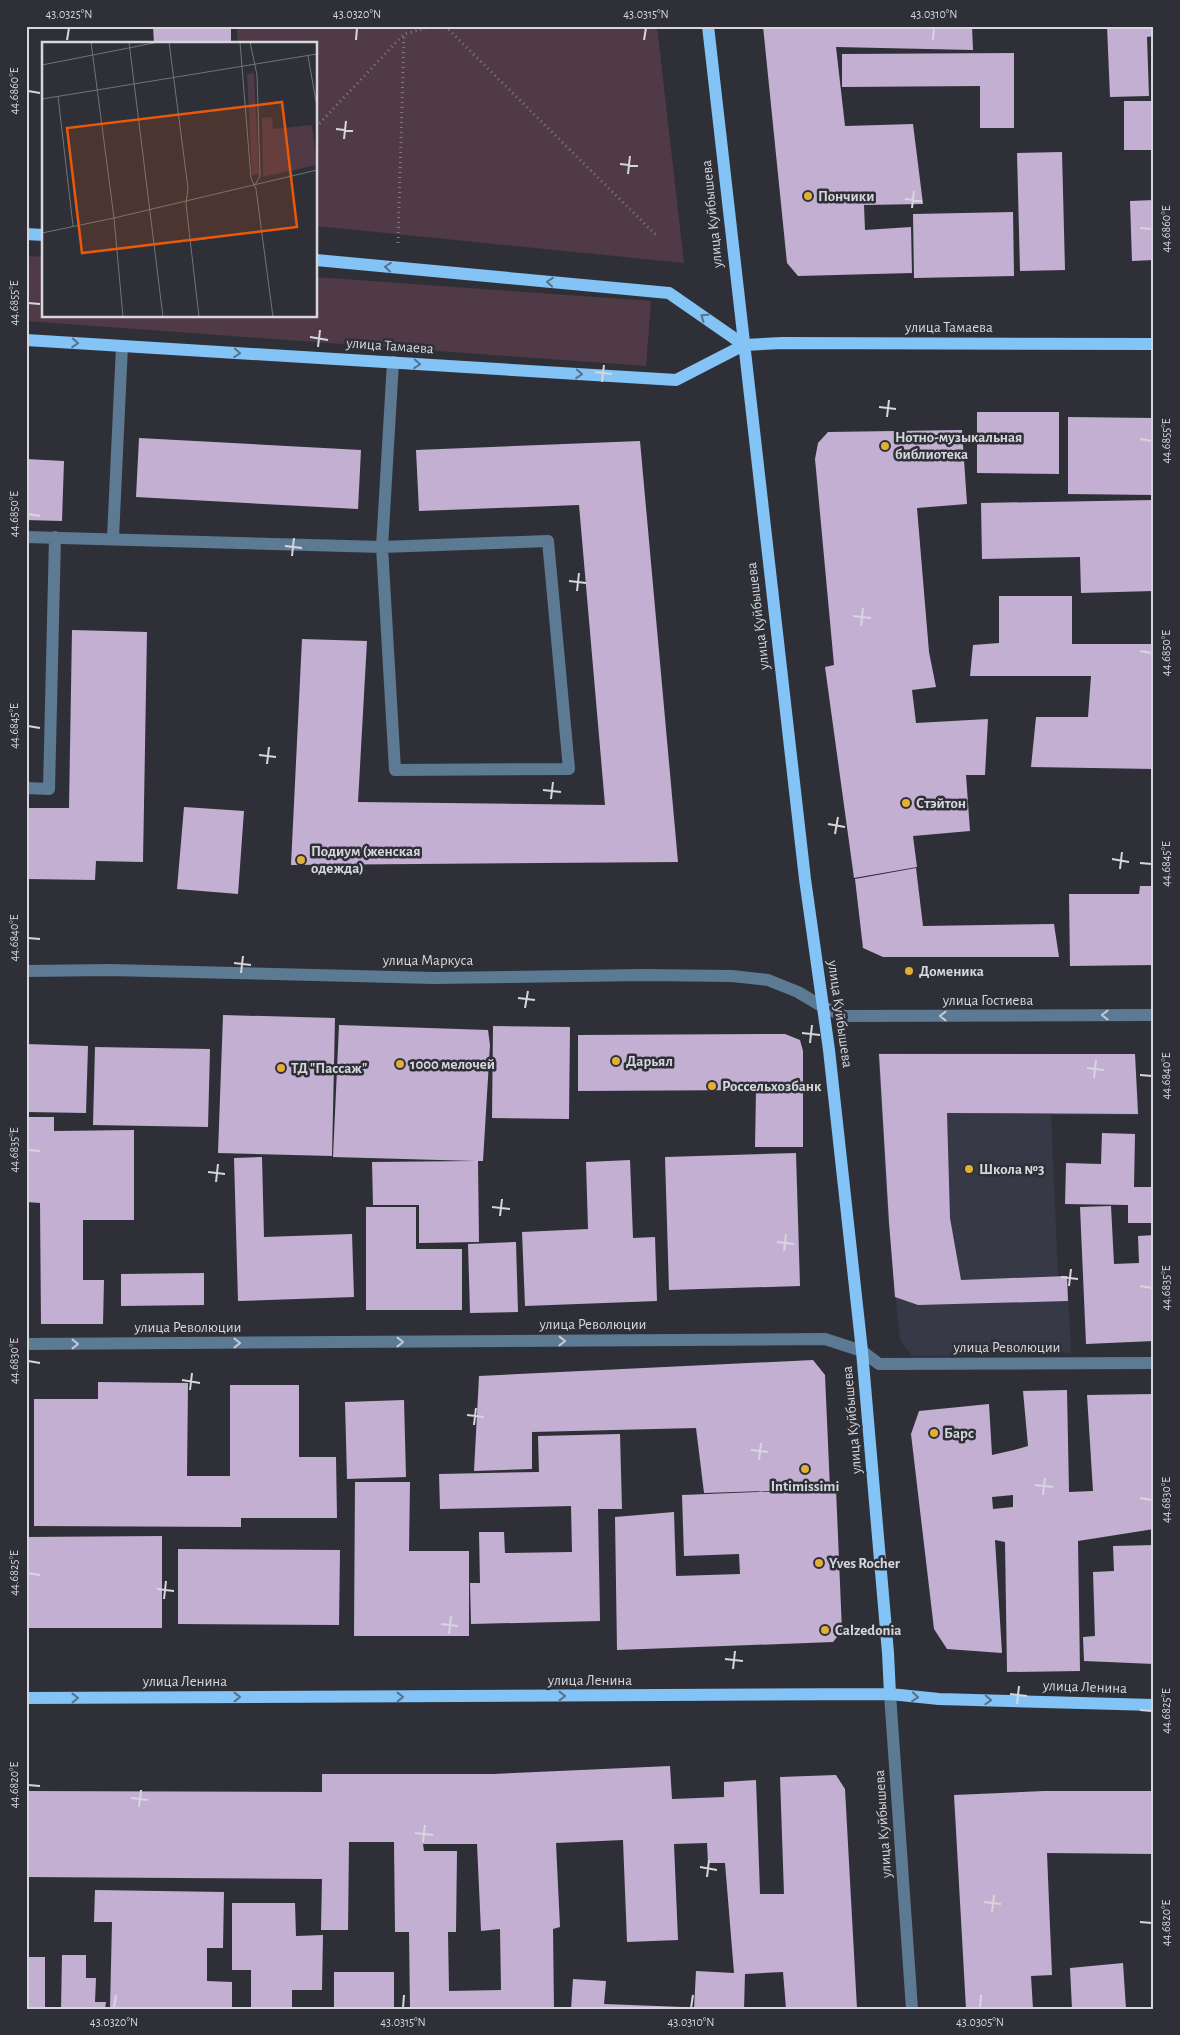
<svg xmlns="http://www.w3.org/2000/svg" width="1180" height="2035" font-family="'Alegreya Sans',sans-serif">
<rect width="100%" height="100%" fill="#2f3037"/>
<!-- built -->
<path fill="#373a46" d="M878,1053L1135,1054L1139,1115H1051L1058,1276H1067L1071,1353L912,1356L900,1340L888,1222Z"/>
<!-- green -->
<path fill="#4f3a46" d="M236,26H657L684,263L316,226V44H238Z
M26,256L44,257V316H316V277L651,301L646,366L26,321Z"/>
<!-- building -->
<path fill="#c3afd2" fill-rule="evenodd" d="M153,26H231V44H154Z
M763,26H972L973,50L836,47L845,126L913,124L923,204L864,205L865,230L911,227L912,273L798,276L787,263Z
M1107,26H1154V36L1147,37L1149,96L1110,97Z
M1014,53V128H980V86L842,87V54Z
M1124,101H1154V150H1124Z
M1062,152L1065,270L1020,271L1017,153Z
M1154,200V260L1132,261L1130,201Z
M1013,212L1014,276L914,278L913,214Z
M977,412H1059V474L977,473Z
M1068,417L1154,418V495L1068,494Z
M962,430L967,504L917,508L929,652L936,687L912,690L916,723L988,719L985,775H966L970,831L913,836L917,867L854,878L825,667L834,665L815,459L818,443L828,432Z
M139,438L361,450L358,509L136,497Z
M640,441L678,862L291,865L302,639L367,641L358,802L605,805L579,505L419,511L416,450Z
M26,459L64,461L62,521L26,520Z
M1154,500V591L1081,593L1080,557L982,559L981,503Z
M999,596H1072V644H1154V769L1031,767L1036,717H1088L1091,676H970L973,645L999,643Z
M72,630L147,632L143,862L96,861L95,880L26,879V808H69Z
M184,807L244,811L238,894L177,889Z
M916,868L923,926L1054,924L1059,957H883L863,948L855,879Z
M1140,886H1154V965L1070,966L1069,894H1139Z
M223,1015L335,1018L332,1156L218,1153Z
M339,1025L488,1030L490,1045L483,1161H478L479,1242L419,1243V1205H373L372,1162L475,1161L333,1157Z
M493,1026L570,1027L569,1119L492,1118Z
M785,1034L800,1040L803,1051V1147H755L756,1090L578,1091V1035Z
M26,1044L88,1046L86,1113L26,1112Z
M95,1047L210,1049L208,1127L93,1125Z
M879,1054H1135L1138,1114L947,1113L950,1218L961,1280L1067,1276L1068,1301L918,1305L895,1297L889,1222Z
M26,1117H54V1131L134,1130V1220H83V1280H104L103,1324H41L40,1203L26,1202Z
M1102,1133L1135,1134L1134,1187H1154V1223H1128V1205L1065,1204L1066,1163L1101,1164Z
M796,1153L800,1286L669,1290L665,1157Z
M262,1157L264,1237L352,1234L354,1297L238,1301L234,1158Z
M630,1160L633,1238L655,1237L657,1301L525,1306L522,1232L588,1229L586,1162Z
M1111,1206L1114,1264L1139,1263L1138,1236L1154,1235V1341L1086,1344L1080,1207Z
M366,1207H416V1249H462V1310H366Z
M516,1242L518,1312L470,1313L468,1244Z
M204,1273V1305L121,1306V1274Z
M813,1360L825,1375L830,1489L704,1493L696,1428L532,1432V1469L474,1471L479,1376Z
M98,1382L188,1383L187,1476H230V1385H299V1457H336L337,1518H241V1527L34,1526V1399H98Z
M1067,1390L1069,1492L1093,1491L1087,1395L1154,1394V1529L1078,1541L1080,1671L1007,1672L1005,1542L995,1540L1002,1653L947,1649L934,1629L911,1434L919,1411L989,1404L992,1455L1014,1450L1028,1446L1023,1391ZM1013,1495V1507L993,1509L992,1497Z
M404,1400L406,1477L347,1479L345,1402Z
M620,1434L622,1509H598L600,1621L471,1624L470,1583H480L479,1532H504L505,1553L572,1552L571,1506L440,1509L439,1474L539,1472L538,1436Z
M355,1482H410L409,1551H469V1636H354Z
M836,1489L842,1631L833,1642L617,1650L615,1517L674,1512L676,1576L740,1574L739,1554L684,1556L682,1495Z
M162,1536V1628H26V1537Z
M1154,1545V1664L1084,1661L1083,1637L1095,1636L1093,1572L1114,1571L1113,1546Z
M178,1549L340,1550L339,1625L178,1624Z
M670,1766L672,1799L724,1797V1782L756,1780L760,1894H784L780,1777L836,1775L845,1789L857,2009H786L783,1972L745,1974L744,2009H694L696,1971L734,1973L725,1863H708L707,1843L674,1844L678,1940L627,1942L623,1840L556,1843L560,1927L553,1929L554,2009H410L409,1932H395L394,1842H349L348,1930H321L322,1879L26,1877V1791L322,1792V1774H493ZM423,1844H477L481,1931L500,1929L501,1990L449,1991L448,1932H456L457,1851H424Z
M1044,1791H1154V1854L1047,1853L1052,1975L1031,1976L1033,2009H966L954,1795Z
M95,1890L224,1892L223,1948H207V1981L232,1982V2009H110L112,1922H94Z
M232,1903H295L296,1936L323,1935L322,1990H292V2009H251V1970H232Z
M62,1955H86V1978H96L95,2002H106L105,2009H61Z
M26,1957H45V2009H26Z
M1123,1963L1126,2009H1072L1070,1968Z
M334,1972H394V2009H334Z
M573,1979L606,1981L604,2004L683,2007V2009H571Z"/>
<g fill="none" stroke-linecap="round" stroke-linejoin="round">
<!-- path -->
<path stroke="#7d7e84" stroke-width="3" stroke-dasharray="1 4" stroke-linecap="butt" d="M445,26L658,237
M316,127L404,34L434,26
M398,243L404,34"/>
<!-- minor -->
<path stroke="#5c7a93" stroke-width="12" d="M26,537L382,547L395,770L569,769L548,541L382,547L393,362
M113,538L122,346
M26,788L49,789L55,537
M26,971L110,970L434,978L643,975L732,976L768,980L798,992L823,1007L845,1016L1154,1015
M26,1344L825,1339L862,1351L879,1364L1154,1363
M890,1694L912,2009"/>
<!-- major -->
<path stroke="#83c3f5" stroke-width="12" d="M708,26L805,879L829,1050L862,1351L888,1653L890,1694
M26,234L44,235
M316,260L669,293L744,345
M26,340L676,380L744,345L782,343L1154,344
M26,1698L890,1694L939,1699L1154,1705"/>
</g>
<!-- one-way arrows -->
<defs><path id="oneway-chevron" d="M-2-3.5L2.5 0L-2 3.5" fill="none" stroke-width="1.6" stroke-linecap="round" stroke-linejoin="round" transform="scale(1.25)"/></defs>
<g stroke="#55728c">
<use href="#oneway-chevron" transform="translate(388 267) rotate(-175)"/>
<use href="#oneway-chevron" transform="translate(550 282) rotate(-175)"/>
<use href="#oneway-chevron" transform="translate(704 317) rotate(-145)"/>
<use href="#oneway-chevron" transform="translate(75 343) rotate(4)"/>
<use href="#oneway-chevron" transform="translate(237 353) rotate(4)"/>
<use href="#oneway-chevron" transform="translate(417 364) rotate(4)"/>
<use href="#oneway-chevron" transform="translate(579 374) rotate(4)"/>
<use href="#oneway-chevron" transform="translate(562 1696)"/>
<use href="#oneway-chevron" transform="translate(237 1697)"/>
<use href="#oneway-chevron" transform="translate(400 1697)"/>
<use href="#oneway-chevron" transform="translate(915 1697) rotate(5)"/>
<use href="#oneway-chevron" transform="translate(75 1698)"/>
<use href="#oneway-chevron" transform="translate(988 1700) rotate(2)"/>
</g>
<g stroke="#c4c9d1">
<use href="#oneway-chevron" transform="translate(1105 1015) rotate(180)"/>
<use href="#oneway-chevron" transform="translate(943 1016) rotate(180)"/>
<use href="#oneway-chevron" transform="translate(562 1341)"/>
<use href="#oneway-chevron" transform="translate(400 1342)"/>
<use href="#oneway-chevron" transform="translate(237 1343)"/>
<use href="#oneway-chevron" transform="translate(75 1344)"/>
</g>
<!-- ticks -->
<path fill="none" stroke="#d6d7dc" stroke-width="2" d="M67,40L69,28M356,40L357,28M644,40L646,28M933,40L934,28M28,91L40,93M336,129L353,131M344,139L346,121M620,164L638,166M628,174L630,156M905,199L922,201M912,208L914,191M1140,228L1152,229M28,303L40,304M310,337L328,340M318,347L320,330M595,372L612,374M602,382L604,365M879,407L896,409M887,417L889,400M1140,439L1152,441M28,514L40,516M285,546L302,548M292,556L294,538M569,581L586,583M577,591L579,573M853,616L871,618M861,626L863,608M1140,651L1152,653M28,726L40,728M259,755L276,757M267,764L269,747M543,790L561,792M551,799L553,782M828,824L845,827M835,834L838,817M1112,859L1129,862M1140,863L1152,864M1120,869L1122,852M28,938L40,939M234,963L251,965M241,973L243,956M518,998L535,1000M525,1008L528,991M802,1033L820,1035M810,1043L812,1025M1087,1068L1104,1070M1140,1075L1152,1076M1094,1078L1096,1060M28,1150L40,1151M208,1172L225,1174M216,1182L218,1164M492,1207L510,1209M500,1216L502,1199M777,1242L794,1244M784,1251L786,1234M1061,1277L1078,1279M1069,1286L1071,1269M1140,1286L1152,1288M28,1361L40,1363M182,1380L200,1383M190,1390L192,1373M467,1415L484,1417M474,1425L476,1408M751,1450L768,1452M759,1460L761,1443M1035,1485L1053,1487M1043,1495L1045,1478M1140,1498L1152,1500M28,1573L40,1575M157,1589L174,1591M164,1599L166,1581M441,1624L458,1626M449,1634L451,1616M725,1659L743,1661M733,1669L735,1651M1010,1694L1027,1696M1017,1704L1019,1686M1140,1710L1152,1711M28,1785L40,1786M131,1798L148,1800M139,1807L141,1790M415,1833L433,1835M423,1842L425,1825M700,1867L717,1870M707,1877L709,1860M984,1902L1001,1904M992,1912L994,1895M1140,1922L1152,1923M114,2008L116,1995M403,2008L404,1995M691,2008L693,1995M980,2008L981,1995"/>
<!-- markers -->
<g fill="#e1af34" stroke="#2f3037" stroke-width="2">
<circle cx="808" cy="196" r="5"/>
<circle cx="885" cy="446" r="5"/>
<circle cx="906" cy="803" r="5"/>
<circle cx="301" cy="860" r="5"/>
<circle cx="909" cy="971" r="5"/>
<circle cx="616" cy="1061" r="5"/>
<circle cx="400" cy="1064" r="5"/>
<circle cx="281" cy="1068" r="5"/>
<circle cx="712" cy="1086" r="5"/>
<circle cx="969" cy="1169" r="5"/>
<circle cx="934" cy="1433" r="5"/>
<circle cx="805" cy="1469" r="5"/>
<circle cx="819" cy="1563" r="5"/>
<circle cx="825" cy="1630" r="5"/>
</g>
<g text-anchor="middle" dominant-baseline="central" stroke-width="5" stroke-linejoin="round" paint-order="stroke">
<!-- poi labels -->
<g font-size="15" font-weight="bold" fill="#d6d7dc" stroke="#2f3037" text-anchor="start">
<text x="818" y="196">Пончики</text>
<text x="895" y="437">Нотно-музыкальная<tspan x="895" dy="17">библиотека</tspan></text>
<text x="916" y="803">Стэйтон</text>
<text x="311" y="851">Подиум (женская<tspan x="311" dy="17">одежда)</tspan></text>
<text x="919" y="971">Доменика</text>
<text x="626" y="1061">Дарьял</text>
<text x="410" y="1064">1000 мелочей</text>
<text x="291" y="1068">ТД "Пассаж"</text>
<text x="722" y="1086">Россельхозбанк</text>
<text x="979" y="1169">Школа №3</text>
<text x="944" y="1433">Барс</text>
<text x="805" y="1486" text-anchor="middle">Intimissimi</text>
<text x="829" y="1563">Yves Rocher</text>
<text x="835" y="1630">Calzedonia</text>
</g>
<!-- street labels -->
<g font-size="15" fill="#d6d7dc" stroke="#2f3037">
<text transform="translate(712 214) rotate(-96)">улица Куйбышева</text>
<text x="949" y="327">улица Тамаева</text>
<text transform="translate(390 346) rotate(4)">улица Тамаева</text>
<text transform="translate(758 616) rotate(-97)">улица Куйбышева</text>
<text x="428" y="960">улица Маркуса</text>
<text x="988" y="1000">улица Гостиева</text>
<text transform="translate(840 1014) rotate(82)">улица Куйбышева</text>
<text x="593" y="1324">улица Революции</text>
<text x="188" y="1327">улица Революции</text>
<text x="1007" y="1347">улица Революции</text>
<text transform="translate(852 1420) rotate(-95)">улица Куйбышева</text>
<text x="590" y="1680">улица Ленина</text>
<text x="185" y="1681">улица Ленина</text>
<text transform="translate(1085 1687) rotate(2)">улица Ленина</text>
<text transform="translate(883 1824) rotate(-94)">улица Куйбышева</text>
</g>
</g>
<!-- overview -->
<g transform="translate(42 42)">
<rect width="275" height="275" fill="#2f3037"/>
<path d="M212,31L217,132L210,133L205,32ZM230,75L231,87L270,83L275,123L221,135L220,76Z" fill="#4f3a46"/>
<path fill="none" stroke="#727379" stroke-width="1" d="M49,0L72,176L81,275M87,0L121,275M127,0L146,146L144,162L157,275M198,0L209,136L214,147L231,275M208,0L215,33L218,134L213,143M266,14L275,65M0,23L117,0M16,54L31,184M0,57L275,12M72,176L275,128M0,191L72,176M148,199L219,189"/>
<path fill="#e8590c" fill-opacity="0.15" stroke="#e8590c" stroke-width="2.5" d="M240,60L255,185L40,211L25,86Z"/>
<rect width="275" height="275" fill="none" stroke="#d6d7dc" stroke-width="2.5"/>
</g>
<!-- border -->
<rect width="1180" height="2035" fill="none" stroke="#2f3037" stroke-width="55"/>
<rect x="28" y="28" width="1124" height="1980" fill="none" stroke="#d6d7dc" stroke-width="2"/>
<g font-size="12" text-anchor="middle" fill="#d6d7dc">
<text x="69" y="18">43.0325°N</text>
<text x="357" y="18">43.0320°N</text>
<text x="646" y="18">43.0315°N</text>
<text x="934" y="18">43.0310°N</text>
<text transform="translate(14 91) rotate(-90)" y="4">44.6860°E</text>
<text transform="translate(1166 229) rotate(-90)" y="4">44.6860°E</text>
<text transform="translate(14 303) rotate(-90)" y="4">44.6855°E</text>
<text transform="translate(1166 441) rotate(-90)" y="4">44.6855°E</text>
<text transform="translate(14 514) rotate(-90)" y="4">44.6850°E</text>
<text transform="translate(1166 653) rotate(-90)" y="4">44.6850°E</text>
<text transform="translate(14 726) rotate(-90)" y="4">44.6845°E</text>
<text transform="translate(1166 864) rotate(-90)" y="4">44.6845°E</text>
<text transform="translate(14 938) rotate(-90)" y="4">44.6840°E</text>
<text transform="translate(1166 1076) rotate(-90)" y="4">44.6840°E</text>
<text transform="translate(14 1150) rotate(-90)" y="4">44.6835°E</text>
<text transform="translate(1166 1288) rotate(-90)" y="4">44.6835°E</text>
<text transform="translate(14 1361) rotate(-90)" y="4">44.6830°E</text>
<text transform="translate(1166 1500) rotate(-90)" y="4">44.6830°E</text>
<text transform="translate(14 1573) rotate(-90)" y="4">44.6825°E</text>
<text transform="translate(1166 1711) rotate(-90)" y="4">44.6825°E</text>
<text transform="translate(14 1785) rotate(-90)" y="4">44.6820°E</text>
<text transform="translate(1166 1923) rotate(-90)" y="4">44.6820°E</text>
<text x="114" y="2026">43.0320°N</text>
<text x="403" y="2026">43.0315°N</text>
<text x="691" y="2026">43.0310°N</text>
<text x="980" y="2026">43.0305°N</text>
</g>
</svg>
